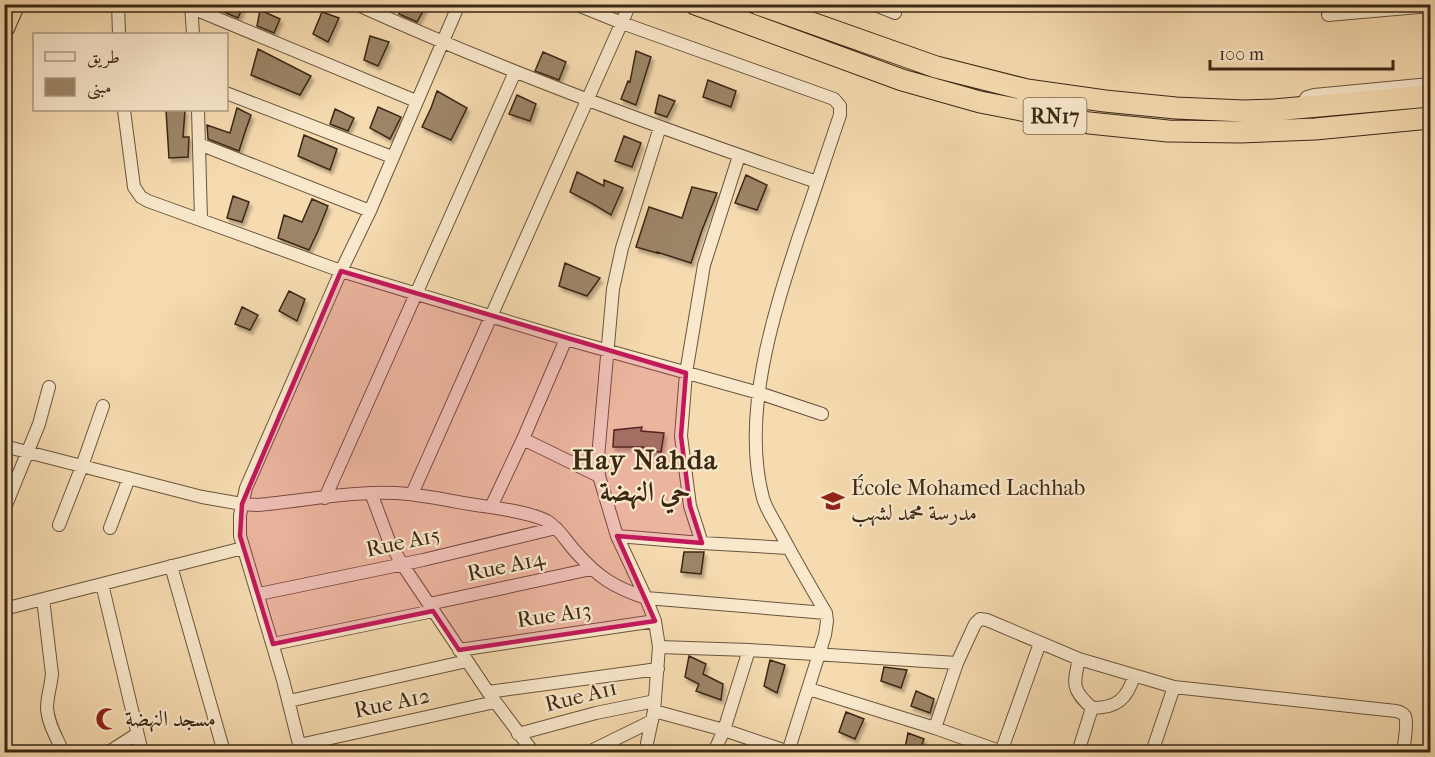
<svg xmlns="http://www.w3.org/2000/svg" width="1435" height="757" font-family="'IM FELL French Canon',Amiri,serif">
<defs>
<filter id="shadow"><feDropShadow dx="2.5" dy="4" stdDeviation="1.5" flood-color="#0004"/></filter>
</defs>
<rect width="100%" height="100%" fill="#f6dbb0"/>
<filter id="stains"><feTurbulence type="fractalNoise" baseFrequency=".00333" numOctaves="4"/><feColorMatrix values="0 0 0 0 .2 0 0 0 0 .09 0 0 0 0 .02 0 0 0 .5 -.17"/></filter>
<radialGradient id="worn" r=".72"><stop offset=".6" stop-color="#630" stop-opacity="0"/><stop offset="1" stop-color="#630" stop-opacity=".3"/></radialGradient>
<!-- building -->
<path fill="#9c8566" stroke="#3b2815" stroke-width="1.5" filter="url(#shadow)" d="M225,4H244L238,18L224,12Z
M403,4H427L417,22L399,14Z
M260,10L280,19L274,33L257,26Z
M322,12L339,18L328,42L313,34Z
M370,36L389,42L378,66L364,60Z
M258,49L311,76L300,95L251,75Z
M636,51L651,57L636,105L621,99L628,81L630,82Z
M543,52L566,62L559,80L535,71Z
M708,80L736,91L731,107L703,97Z
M437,91L467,108L451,140L422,127L431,108Z
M517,95L536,104L530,121L509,114Z
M659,95L675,101L667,117L655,113Z
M378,107L401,117L390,139L370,128Z
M237,108L251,115L245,132L239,151L208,139L207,125L230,133Z
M335,109L354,118L348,131L330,124Z
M166,110H185L183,137H189L188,157L169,158Z
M304,135L337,149L330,170L298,156Z
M624,136L641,143L632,167L615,161Z
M577,172L604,186V180L623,188L611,215L593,204L570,192Z
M746,175L767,185L757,210L735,203Z
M692,187L717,193L702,230L691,263L657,252V253L636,247L649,207L682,218Z
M233,196L249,202L242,222L227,218Z
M312,199L328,206L318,231L309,250L278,238L284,215L302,222Z
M565,263L600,278L587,296L559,286Z
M289,291L305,299L297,321L279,311Z
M242,307L258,315L250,330L235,324Z
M642,427L641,431L664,433L661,452L644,451V447H613L614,430Z
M684,552H704L701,574L681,572Z
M689,656L706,664L703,674L723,684L721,700L696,691L699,684L685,677Z
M770,660L785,665L777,693L764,686Z
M884,667L907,670L901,688L881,681Z
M916,691L934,699L930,713L911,706Z
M846,712L864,719L855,739L839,732Z
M908,733L924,739L919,753H904Z"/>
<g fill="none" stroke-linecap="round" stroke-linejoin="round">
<!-- street casing -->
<g stroke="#6a553c" stroke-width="14">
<path id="street" d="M118,4L119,34
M191,4L193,34
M356,4C506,72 661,129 817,182
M575,4L622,23L834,99L840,106V115C826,156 813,196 799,236C773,315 741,415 763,498C766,509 774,520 779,530C794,558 810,586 826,613L827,621L825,635L788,752
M873,4L895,13
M192,8L416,101
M1328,15L1430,6
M226,93L392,157
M1300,107L1307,97L1314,95L1430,84
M124,110L134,187L141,197L148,201L341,271L566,339L759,393L822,414
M198,110L201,219
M199,144L370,211
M523,439L599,476
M4,446L202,497L242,504L258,505C303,501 349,491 395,493C422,494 449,501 476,505C496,508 530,512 547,521C559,528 566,541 575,551C598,577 613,587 646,598L826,613
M371,493L389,541L402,564L488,692L533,752
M412,494L630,4
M325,498L515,72
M491,507L523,439L566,339
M4,510L39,424L49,387
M59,525L82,466L103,406
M110,528L129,478
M617,536L702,543L788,548
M702,543L690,506L681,436L686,373L704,265L739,156
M171,566L224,752
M102,584L142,752
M259,594L423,560L556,528
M43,599L52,674C51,686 47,696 47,708C48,724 57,738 63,752
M429,604L591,569
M4,609L243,548
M273,644L433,611
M659,647L749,650L957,663
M459,650L655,621
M1079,659C1073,685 1072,690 1092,708C1117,708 1127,699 1134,676
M809,689L935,728L1002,752
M488,692L658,669
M289,701L467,661
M654,711L724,730L789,752
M935,728L957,663L975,624L980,619L987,620L1079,659L1174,687L1396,711C1400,712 1402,712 1405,716C1408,723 1404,745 1403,752
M518,734L596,713L655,701
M299,745L495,702
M109,752L137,734
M301,752L283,680L240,536V515L246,488L341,271L370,211L459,4
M589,752L652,721
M648,752L647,743L654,711L659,647L655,621L646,598L617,536L599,476L598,457L613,289L622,248L660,127
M714,752L724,730L749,650
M1001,752L1040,643
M1078,752L1092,708
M1152,752L1174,687"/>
</g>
<!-- highway casing -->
<g stroke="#3b2815" stroke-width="23">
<path id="highway" d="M695,4L902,80L980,102L1089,123L1168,131L1240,132L1315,129L1430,118
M758,4L936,67L1027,90L1105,101L1176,108L1244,111L1274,110L1430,96
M4,27L14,4"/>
</g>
<!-- street -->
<use href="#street" stroke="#f9e8cc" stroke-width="12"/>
<!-- highway -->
<use href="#highway" stroke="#f6dbb0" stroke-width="21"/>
</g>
<!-- marked area -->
<path fill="#c2185b" fill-opacity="0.2" stroke="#c2185b" stroke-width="4.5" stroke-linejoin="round" d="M341,271L686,373L681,436L690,506L702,543L617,536L655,621L459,650L433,611L273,644L240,536L242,504Z"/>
<!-- icons -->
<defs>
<g id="school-bare" transform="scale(1.8)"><path d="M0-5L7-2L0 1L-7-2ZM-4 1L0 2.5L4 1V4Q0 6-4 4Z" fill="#8f2418" stroke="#f9e8cc" stroke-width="2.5" paint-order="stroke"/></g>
<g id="mosque-bare" transform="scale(1.8)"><path d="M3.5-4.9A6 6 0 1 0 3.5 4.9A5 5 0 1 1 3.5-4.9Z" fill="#8f2418" stroke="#f9e8cc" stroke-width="2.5" paint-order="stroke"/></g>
</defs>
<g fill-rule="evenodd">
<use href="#school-bare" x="833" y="501"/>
<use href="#mosque-bare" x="107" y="719"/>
</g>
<g text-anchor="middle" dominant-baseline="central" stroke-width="4.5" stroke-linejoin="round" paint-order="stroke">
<!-- shield labels -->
<rect fill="#f9e8cc" stroke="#74624c" stroke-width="1.5" x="1023.5" y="98" width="63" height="36" rx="4.5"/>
<g font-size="21" font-weight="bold" fill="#3b2815">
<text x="1055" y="116">RN17</text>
</g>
<!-- poi labels -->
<g font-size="22" fill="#3b2815" stroke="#f9e8cc" text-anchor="start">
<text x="851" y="488">École Mohamed Lachhab<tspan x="851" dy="25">مدرسة محمد لشهب</tspan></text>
<text x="125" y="719">مسجد النهضة</text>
</g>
<!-- street labels -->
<g font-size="22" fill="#3b2815" stroke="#f9e8cc">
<text transform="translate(403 542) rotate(-12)">Rue A15</text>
<text transform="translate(506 566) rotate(-12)">Rue A14</text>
<text transform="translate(554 615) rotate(-8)">Rue A13</text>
<text transform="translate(581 696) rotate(-14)">Rue A11</text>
<text transform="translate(392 703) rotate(-12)">Rue A12</text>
</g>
<!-- district labels -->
<g font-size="28" font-weight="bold" letter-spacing="1.5" fill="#3b2815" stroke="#f9e8cc">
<text x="645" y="459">Hay Nahda<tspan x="645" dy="32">حي النهضة</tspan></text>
</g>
</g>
<!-- margin -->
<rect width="1435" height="757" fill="none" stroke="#f6dbb0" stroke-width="24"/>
<rect x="6" y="6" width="1423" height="745" fill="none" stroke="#3b2815" stroke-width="3"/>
<rect x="12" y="12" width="1411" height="733" fill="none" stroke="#3b2815" stroke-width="1.5"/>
<!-- legend -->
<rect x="33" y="33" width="195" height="78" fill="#f9e8cc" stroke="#ad9b83" stroke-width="1.5"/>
<rect x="45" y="52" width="30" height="9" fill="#f9e8cc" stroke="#ad9b83" stroke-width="1.5"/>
<text x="87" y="63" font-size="18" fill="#3b2815">طريق</text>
<rect x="45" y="78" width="30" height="18" fill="#9c8566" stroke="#ad9b83" stroke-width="1.5"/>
<text x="87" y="93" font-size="18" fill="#3b2815">مبنى</text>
<!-- scale -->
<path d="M1210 60v9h183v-9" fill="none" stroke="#3b2815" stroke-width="3"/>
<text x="1219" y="60" font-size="18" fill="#3b2815" stroke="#f9e8cc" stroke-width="4.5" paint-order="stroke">100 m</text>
<rect width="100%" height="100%" filter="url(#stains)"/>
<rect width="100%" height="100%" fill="url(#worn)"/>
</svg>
